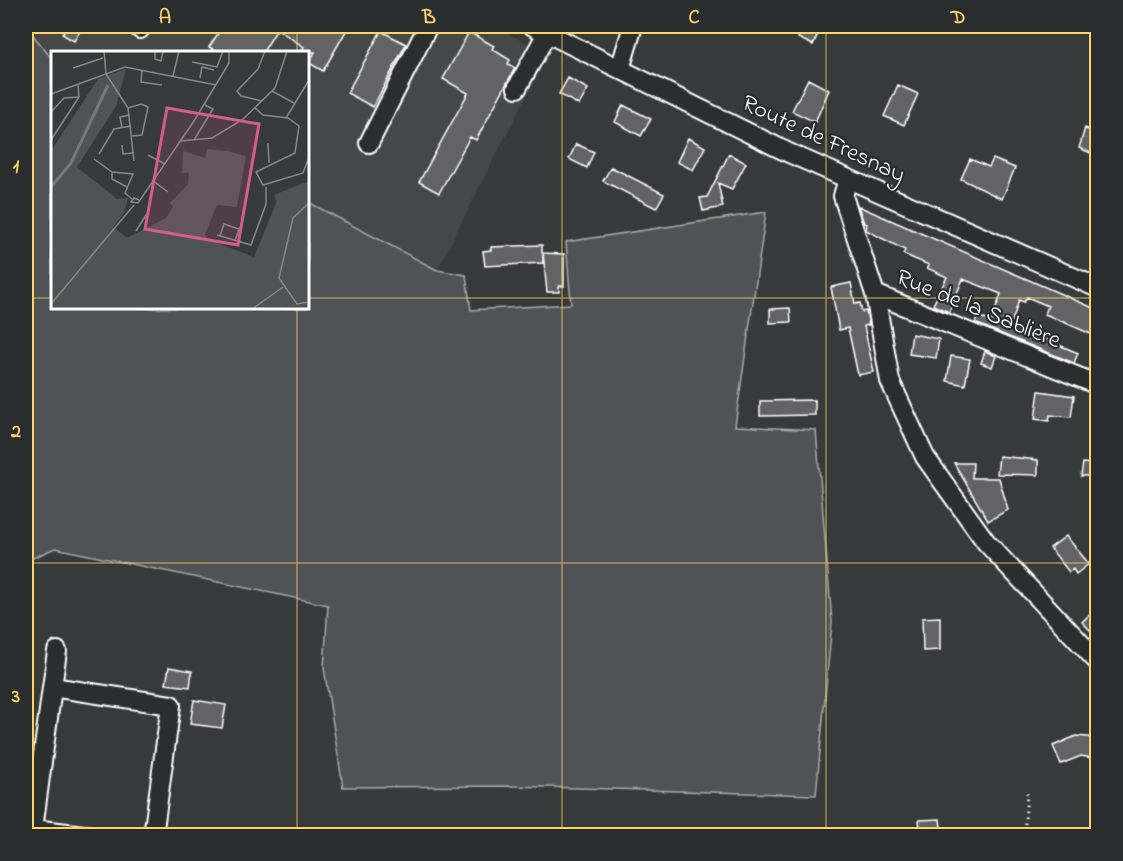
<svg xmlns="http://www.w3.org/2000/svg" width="1123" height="861" font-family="'Indie Flower',sans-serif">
<rect width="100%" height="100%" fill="#373a3b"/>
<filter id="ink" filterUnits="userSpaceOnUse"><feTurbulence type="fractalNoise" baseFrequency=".0167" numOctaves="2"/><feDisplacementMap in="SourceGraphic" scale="12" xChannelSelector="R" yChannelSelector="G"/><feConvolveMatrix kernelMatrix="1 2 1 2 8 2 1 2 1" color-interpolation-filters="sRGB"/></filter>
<g filter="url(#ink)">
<!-- built -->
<path fill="#444748" d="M26,26H494L548,54L437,270L308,202V52H52V59Z"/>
<!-- green -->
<path fill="#505354" stroke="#a8a9aa" stroke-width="1.5" d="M26,26L52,59V308H308V202L437,270L466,275L471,310L571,304L566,242L766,212L735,426L816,430L832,622L816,795L511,786L343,787L324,668L328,605L55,548L26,561Z"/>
<!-- building -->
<path fill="#636465" stroke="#fff" stroke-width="1.5" d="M67,26H83L74,41L62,34Z
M223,26H349L323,71L309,63L315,52H301L304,47L277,29L263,52H218L209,47Z
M804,26L820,29L813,45L798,38Z
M381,31L406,44L373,107L347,93Z
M469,32L494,46L492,49L510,60L508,64L515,68L476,140L470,137L439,193L419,182L468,93L443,79Z
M568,78L588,89L579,105L559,94Z
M808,79L829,90L815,122L792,111Z
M898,85L918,94L904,125L884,116Z
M623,105L651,119L641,136L615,122Z
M1085,128L1098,133V156L1079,148Z
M688,138L705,147L693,170L677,162Z
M576,144L594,152L587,168L569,159Z
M729,154L746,163L732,189L718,183L723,207L703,211L700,198L707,197Z
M970,159L989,167L993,159L1015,168L1002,199L961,179Z
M611,167L664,194L656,208L603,181Z
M858,206L1098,310V337L1045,314L1048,306L1027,297L1024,302L1019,300L1011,325L1078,353L1074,363L975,323L978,316L991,322L1001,294L963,279L949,312L933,305L947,277L927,268L929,265L903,254L905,250L866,230L867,224L864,223Z
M542,245V253L564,254V286H559V292H547L543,253V263L485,266L483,251L491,250V247Z
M851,283L855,304L860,303L862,312L866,311L869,325L864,326L874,372L858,375L848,328L839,330L831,287Z
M790,308L791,322L770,323V309Z
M912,334L939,339L936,358L909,354Z
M985,351L996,356L992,367L981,363Z
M951,356L970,359L965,385L947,381Z
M1039,391L1074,396L1071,417L1050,415L1049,421L1035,419Z
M815,400V415L760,416V401Z
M999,456L1038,460V475L997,474Z
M954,463H973L972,478H999L1008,510L988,521Z
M1083,463L1098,465V476H1081Z
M1066,536L1089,564L1076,574L1073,569L1069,572L1050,548Z
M1091,613L1098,618V638L1082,622Z
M940,617V650L923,651L922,618Z
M169,667L192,671L190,687L166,684Z
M194,700L226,705L222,728L190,724Z
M1076,736L1098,738V759L1081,756L1061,764L1053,746Z
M940,819L942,836H921L919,820Z"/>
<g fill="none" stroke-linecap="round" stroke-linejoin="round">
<!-- minor casing -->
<g stroke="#fff" stroke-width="22">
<path id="minor" d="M533,26L789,153L1098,288
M140,29L142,26
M620,69L633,26
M517,88L547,33
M369,143L428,26
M848,179L843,196L875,294L890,381L925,457L986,542L1098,662
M875,294L1098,385
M52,687L171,705L153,836
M33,829L93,836
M32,836L57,651"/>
</g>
<!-- path -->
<path stroke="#fff" stroke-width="3" stroke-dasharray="1.5 4.5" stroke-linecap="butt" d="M1024,836L1027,793"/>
<!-- minor -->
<use href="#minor" stroke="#2a2d2e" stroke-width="18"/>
</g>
</g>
<!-- grid -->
<path fill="none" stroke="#ffd166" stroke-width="1.5" stroke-opacity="0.55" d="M297,26V52M562,26V836M826,26V836M26,298H52M308,298H1098M297,308V836M26,563H1098"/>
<g text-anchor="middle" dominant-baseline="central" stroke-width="4.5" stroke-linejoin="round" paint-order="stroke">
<!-- street labels -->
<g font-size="24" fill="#fff" stroke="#2a2d2e">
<text transform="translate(823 140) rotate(25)">Route de Fresnay</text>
<text transform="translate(978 310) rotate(22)">Rue de la Sablière</text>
</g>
</g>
<!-- overview -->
<g transform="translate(51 51)">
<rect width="258" height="258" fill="#373a3b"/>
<path d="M75,18L65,55L26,116L66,148L77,147L73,162L62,176L76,187L115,167L122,156L119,152L137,133L138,122H131L132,100L154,107L156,98L177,100L195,105L186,156L166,154L154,183L156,188L203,206L226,150L223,144L258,130V258H0V100L47,28Z" fill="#505354"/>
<path fill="none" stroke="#767879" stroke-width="3" d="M0,136L20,112L57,34"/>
<path fill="none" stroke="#878989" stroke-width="1.5" d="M53,0L55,23L77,57L83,110M104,0V8L110,10L112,0M141,11L166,16L172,0M22,17L52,7M91,19L90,31L111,34M122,25L128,0M149,27L151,16L163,19M221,40L243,52M0,43L74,16L165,34M211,50L190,45L186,40L207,18L214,0M77,57L90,53L97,56L91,84L81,85M204,57L212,64L237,67L248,75L244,102L205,121L212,134L252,122L258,106M0,61L13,47L28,46M235,67L258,29M71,77L69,66L78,64M0,89L28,46L27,34M143,89L162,58L154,54M130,90L161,87L191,69L224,37L236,0M217,92L218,112M71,94L72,103L83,102M48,103L63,78L80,75M97,104L114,113M43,108L61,121L82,123L74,142L81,148M61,121V128L76,136M101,129L117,141M88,149L83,147L80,151L87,152L143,70L178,12V1M258,152L242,167L228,227L246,253L258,251M85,180L97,161M166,184L200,194L215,153V136M169,185L173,173L188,178L184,190M0,253L83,154M201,258L232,236"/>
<path fill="#d45d8c" fill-opacity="0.15" stroke="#d45d8c" stroke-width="3" d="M116,57L208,73L187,194L94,178Z"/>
<rect width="258" height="258" fill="none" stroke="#fff" stroke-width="3"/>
</g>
<!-- margin -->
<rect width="1123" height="861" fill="none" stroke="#2a2d2e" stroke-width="66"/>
<rect x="33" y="33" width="1057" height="795" fill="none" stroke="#ffd166" stroke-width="2"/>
<g font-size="20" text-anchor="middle" font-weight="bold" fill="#ffd166">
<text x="165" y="23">A</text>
<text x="429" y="23">B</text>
<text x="694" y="23">C</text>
<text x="958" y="23">D</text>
<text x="16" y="172">1</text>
<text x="16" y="437">2</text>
<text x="16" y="702">3</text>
</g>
</svg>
